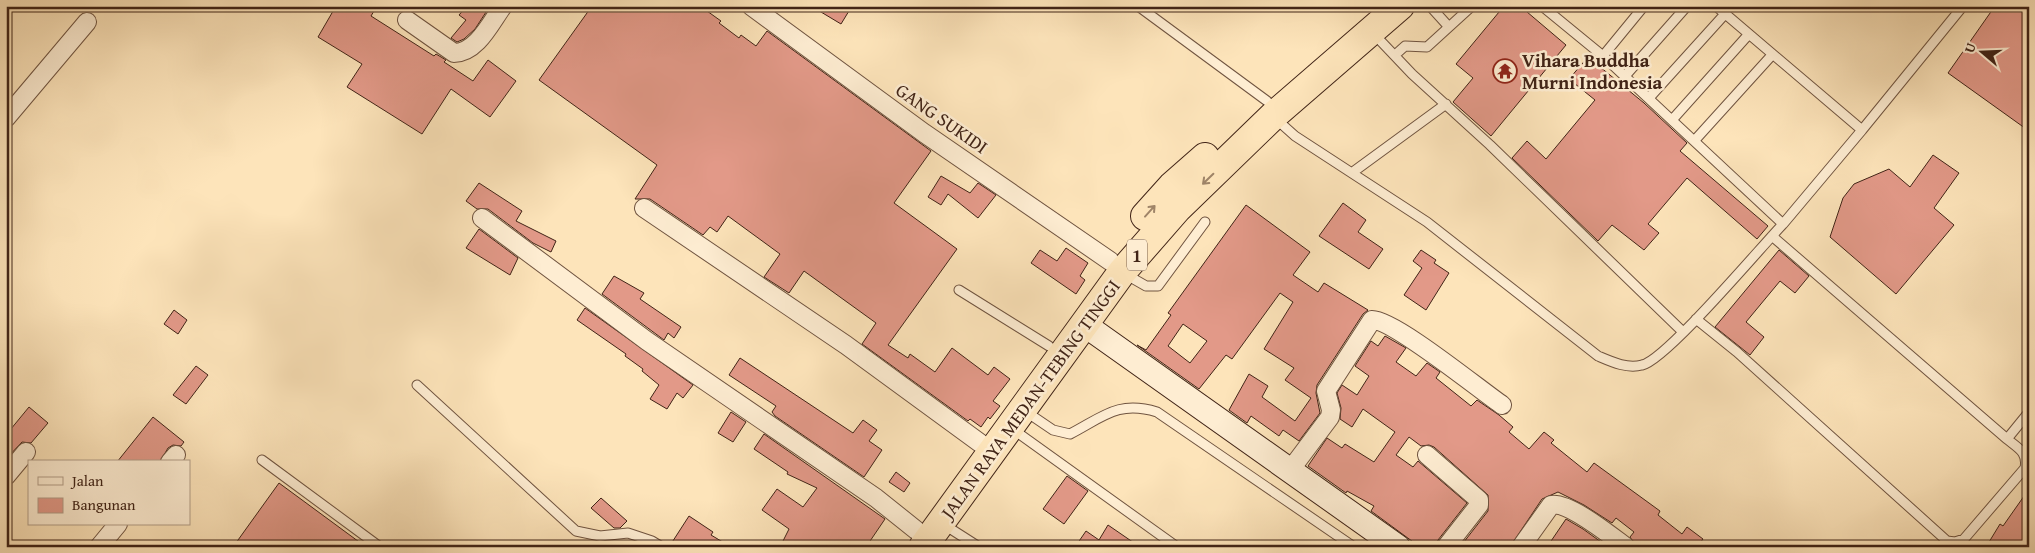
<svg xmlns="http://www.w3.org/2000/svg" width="2035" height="553" font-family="'Gentium Book Plus',serif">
<rect width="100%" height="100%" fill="#fde4ba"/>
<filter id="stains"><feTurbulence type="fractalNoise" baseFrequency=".004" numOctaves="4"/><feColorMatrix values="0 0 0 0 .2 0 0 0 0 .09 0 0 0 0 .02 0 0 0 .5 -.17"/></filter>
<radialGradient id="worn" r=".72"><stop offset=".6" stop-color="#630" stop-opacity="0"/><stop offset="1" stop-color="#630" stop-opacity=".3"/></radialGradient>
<!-- building -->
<path fill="#e29988" stroke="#412417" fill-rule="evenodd" d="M336,6H377L371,16L434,56L436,54L446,60L444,62L473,81L488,60L516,81L490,117L451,89L422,134L347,87L362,64L318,37Z
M467,6H490L475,29L464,39L457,42L451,38L466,20L459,15Z
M592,6H700L721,21L719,23L739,38L741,35L756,46L767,31L931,151L894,203L957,249L888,345L908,358L910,354L935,372L952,348L988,375L994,367L1010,379L993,401L1000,406L990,419L988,417L981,427L970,419L968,421L862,344L876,323L804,271L789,293L764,277L780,254L728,216L717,232L710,227L703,235L650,199H635L657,165L539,80Z
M811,6H852L841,24Z
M1504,6H1520L1566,45L1491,136L1453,102L1473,78L1456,64Z
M1995,6H2029V131L1948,73Z
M1588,57L1644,103L1687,143L1680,151L1768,226L1757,239L1687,178L1648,224L1659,233L1644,250L1612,225L1598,241L1512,158L1527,141L1546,159L1595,100L1569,79Z
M1933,155L1959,173L1934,208L1954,225L1896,294L1830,237L1843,198L1854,184L1889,169L1910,187Z
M941,176L970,193L978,183L996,195L978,218L948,194L941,205L928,197Z
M479,183L522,211L516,221L556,241L551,252L533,243L488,209H477L466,201Z
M1343,203L1366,220L1358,232L1383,249L1369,269L1319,236Z
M1246,205L1310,252L1293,275L1318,292L1324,283L1368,310L1363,314L1317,385L1316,393L1320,413L1299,441L1283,430L1279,436L1251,416L1247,423L1229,410L1249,374L1268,386L1262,397L1295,421L1311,398L1285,380L1294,368L1264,349L1293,302L1280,293L1232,359L1226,355L1199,389L1137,345L1146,350L1171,315L1168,313ZM1183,324L1207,341L1190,363L1168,346Z
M479,229L518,258L510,275L466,248Z
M1066,248L1088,263L1080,276L1085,280L1076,294L1031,263L1040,250L1057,261Z
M1421,250L1436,260L1434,263L1449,273L1426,310L1404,295L1422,268L1413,261Z
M1779,250L1809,276L1795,293L1780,281L1746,322L1764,337L1750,355L1715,327Z
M614,276L644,293L640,299L681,327L674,338L668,333L664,340L602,294Z
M585,308L693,385L683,398L677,393L667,409L650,399L659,385L642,371L643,369L625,356L626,354L577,320Z
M174,310L187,320L178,334L164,324Z
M1385,336L1406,348L1396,362L1416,376L1427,363L1440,372L1436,378L1471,406L1477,400L1499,415L1513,427L1509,432L1529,449L1544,432L1554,440L1551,443L1587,472L1594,463L1660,511L1658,515L1682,534L1687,527L1703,539L1697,547H1636L1630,537L1634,532L1616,518L1612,523L1584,505L1558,492L1542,499L1510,547H1460L1488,511V495L1434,447L1429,445L1421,446L1409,437L1396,455L1413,467L1418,461L1467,503L1438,540L1436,547H1420L1371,511L1374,506L1347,491L1346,493L1308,466L1327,438L1342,448L1345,444L1374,462L1395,432L1363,409L1352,427L1340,419L1341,408L1337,393L1342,385L1357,395L1369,376L1355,366L1371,341L1378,346Z
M740,358L853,433L863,420L877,430L869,441L882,450L864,477L775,416L772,412L776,406L729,375Z
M196,366L208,375L186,404L173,395Z
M29,407L48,423L31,443L22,442L6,459V435Z
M731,412L746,422L733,442L718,433Z
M153,417L184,442L181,446L173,445L168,448L160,462H117Z
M764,434L885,519L866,547H780L789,529L762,510L777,489L803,507L817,488L787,474L788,472L754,449Z
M896,472L910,483L904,492L889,482Z
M1067,476L1088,491L1064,524L1043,509Z
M279,483L366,547H233Z
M2029,489V547H1986L2000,524L2003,526Z
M601,498L627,521L620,528H614L591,508Z
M689,516L713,532L711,535L731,547H669Z
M1566,519L1583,529L1608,547H1547Z
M1108,525L1140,547H1075L1086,531L1099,540Z"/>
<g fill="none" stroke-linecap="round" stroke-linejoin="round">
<!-- lane casing -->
<g stroke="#705440" stroke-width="11">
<path id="lane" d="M1138,6L1267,101
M1430,6L1449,27
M1716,6L1862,130L1783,224
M1374,34L1412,74L1490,145L1683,332
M1395,55L1405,46L1427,47L1472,6
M1603,56L1644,6
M1625,76L1687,6
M1649,98L1725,14
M1276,119L1295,136L1427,222L1598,356C1612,362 1627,369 1642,365C1666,360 1760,248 1783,224L1603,56L1542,6
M1672,120L1749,34
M1862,130L1963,6
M1695,140L1772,55
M1353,172L1446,104
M1772,236L2007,439L2029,412
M1125,274L1146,286H1158L1205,222
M959,290L1049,346
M1696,319L1737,352L1947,541L1955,542L1964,539L2025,468C2028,452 2018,448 2007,439
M417,385L576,531L600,536L628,533L652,541L662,547
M1025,411L1053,430L1070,434C1103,417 1118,400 1157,412L1354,547
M1011,428L1177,547
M262,460L380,547
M943,524L979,547"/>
</g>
<!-- street casing -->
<g stroke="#705440" stroke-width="20">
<path id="street" d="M751,6L924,133L1110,261
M407,20L454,53C477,53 491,22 503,6
M6,118L87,22
M644,208L846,345L980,443
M482,218L647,341L876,498L916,530
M1427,455L1479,500V505L1446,547
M170,462L176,455
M1291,469L1330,417L1331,410L1326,391L1372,320C1393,319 1480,390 1502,405
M6,476L26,452
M99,547L118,524
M1521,547L1551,505C1568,501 1611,536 1626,547"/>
</g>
<!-- secondary casing -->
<g stroke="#412417" stroke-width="26">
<path id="secondary" d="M1085,325L1398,547"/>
</g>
<!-- highway casing -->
<g stroke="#412417" stroke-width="30">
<path id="highway" d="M1145,216L1172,186L1205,157
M923,547L1122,272L1177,209L1273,116L1400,6"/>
</g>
<!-- lane -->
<use href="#lane" stroke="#feedd2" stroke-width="9"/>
<!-- street -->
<use href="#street" stroke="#feedd2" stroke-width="18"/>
<!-- secondary -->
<use href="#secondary" stroke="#feedd2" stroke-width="24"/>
<!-- highway -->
<use href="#highway" stroke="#fde4ba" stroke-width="28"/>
</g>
<!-- one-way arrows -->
<defs><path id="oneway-shaft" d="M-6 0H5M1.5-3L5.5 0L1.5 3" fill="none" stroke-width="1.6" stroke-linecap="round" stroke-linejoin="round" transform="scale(1.25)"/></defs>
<g stroke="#9f8468">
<use href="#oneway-shaft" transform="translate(1208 179) rotate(136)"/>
<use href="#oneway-shaft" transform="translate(1150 211) rotate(-48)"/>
</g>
<!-- icons -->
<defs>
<g id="temple-ring" transform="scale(1.25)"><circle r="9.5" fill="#feedd2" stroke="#8f2418" stroke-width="1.5"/><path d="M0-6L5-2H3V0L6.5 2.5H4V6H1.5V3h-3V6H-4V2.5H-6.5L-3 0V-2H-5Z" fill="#8f2418"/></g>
</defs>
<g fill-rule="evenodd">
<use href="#temple-ring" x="1505" y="71"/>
</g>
<g text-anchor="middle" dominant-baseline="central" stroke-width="5" stroke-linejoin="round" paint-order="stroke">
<!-- shield labels -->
<rect fill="#feedd2" stroke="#7a604f" stroke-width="1" x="1127" y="239.5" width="20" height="31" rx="4"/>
<g font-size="18" font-weight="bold" fill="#412417">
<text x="1137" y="255">1</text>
</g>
<!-- poi labels -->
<g font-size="19" font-weight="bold" fill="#412417" stroke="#feedd2" text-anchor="start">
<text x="1522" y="60">Vihara Buddha<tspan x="1522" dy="22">Murni Indonesia</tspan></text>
</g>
<!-- street labels -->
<g font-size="19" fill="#412417" stroke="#feedd2">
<text transform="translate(942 118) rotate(35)">GANG SUKIDI</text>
<text transform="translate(1030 399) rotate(-54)">JALAN RAYA MEDAN-TEBING TINGGI</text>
</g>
</g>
<!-- margin -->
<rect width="2035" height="553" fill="none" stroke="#fde4ba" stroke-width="25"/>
<rect x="8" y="8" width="2020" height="538" fill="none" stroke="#412417" stroke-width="2.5"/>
<rect x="12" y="12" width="2010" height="528" fill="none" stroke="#412417"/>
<!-- legend -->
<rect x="28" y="460" width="162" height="65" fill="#feedd2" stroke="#b29d87"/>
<rect x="38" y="477" width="25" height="8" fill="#feedd2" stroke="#b29d87"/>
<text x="72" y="486" font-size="15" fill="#412417">Jalan</text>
<rect x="38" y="498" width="25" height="15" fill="#e29988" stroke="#b29d87"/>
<text x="72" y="510" font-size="15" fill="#412417">Bangunan</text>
<!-- north arrow -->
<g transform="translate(1982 52) rotate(289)" stroke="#feedd2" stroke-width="4" paint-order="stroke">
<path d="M0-4L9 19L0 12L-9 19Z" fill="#412417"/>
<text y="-8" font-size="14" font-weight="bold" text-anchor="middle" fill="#412417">U</text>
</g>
<rect width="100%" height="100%" filter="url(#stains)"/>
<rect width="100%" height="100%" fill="url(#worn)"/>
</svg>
